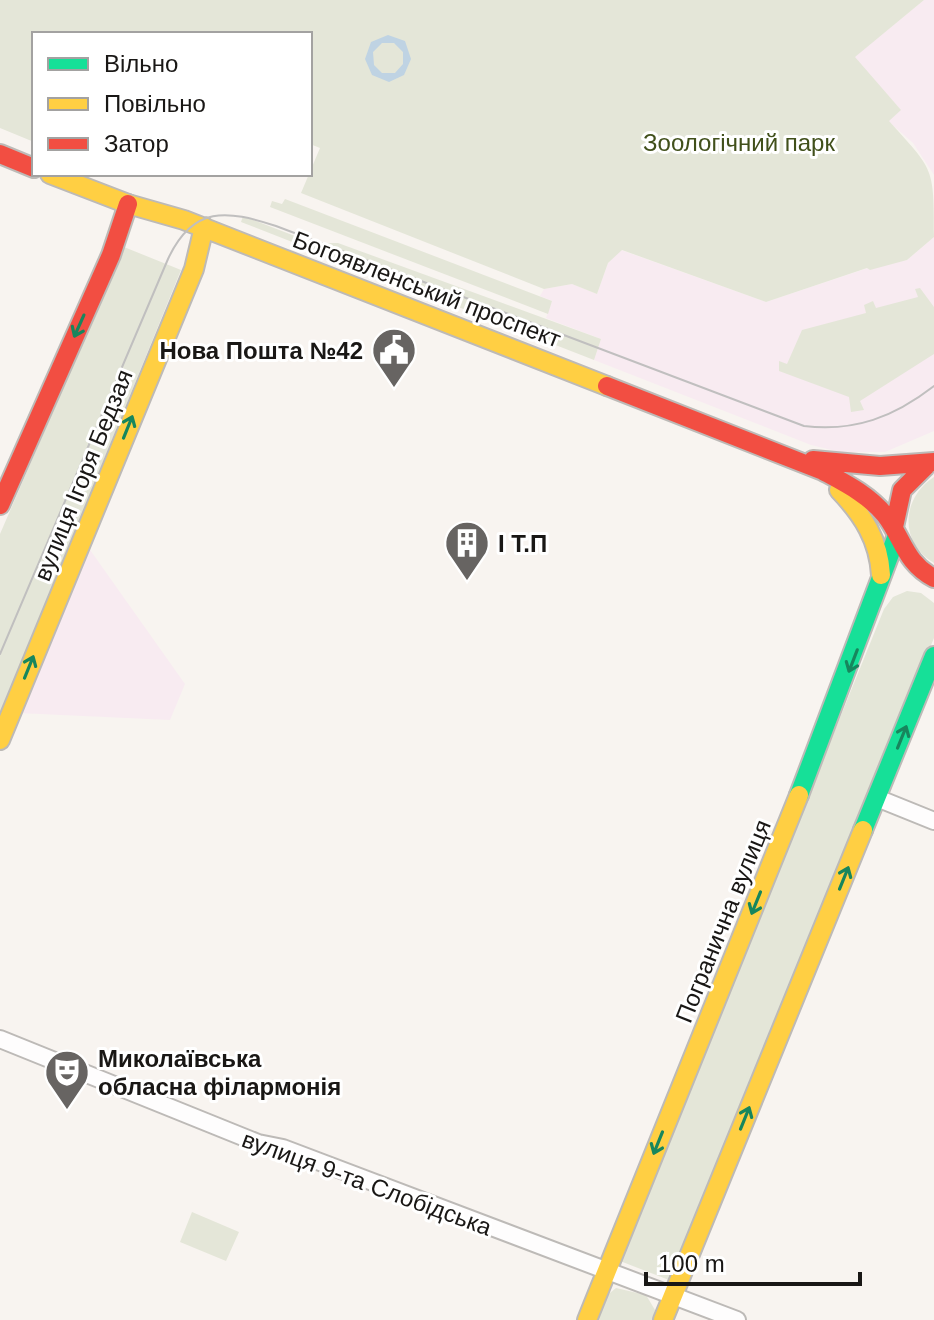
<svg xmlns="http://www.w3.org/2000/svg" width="934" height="1320" font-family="Helvetica,sans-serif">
<rect width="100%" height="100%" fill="#f8f4f0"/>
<!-- commercial -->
<path fill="#f8ebf1" d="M924,0H934V175L913,143L888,121L900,109L854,57Z
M934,237V431L885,452H840L811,445L594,360L601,339L546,318L552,301L540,296L544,289L572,284L597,294L608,263L621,250L766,302L868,268L907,260Z
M88,547L185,684L170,720L18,713Z"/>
<!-- green -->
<path fill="#e4e6d8" d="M0,0H924L855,57L901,110L889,121C934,171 934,166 934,237L907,260L870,270L867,268L766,302L622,250L608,263L597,294L572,284L544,289L301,193L320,148L310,144V34H34V142L0,128Z
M285,199L552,301L548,314L270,207L272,201L282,204Z
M243,216L313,243H338L601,339L594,360L241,222Z
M124,247L181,270L0,715V534Z
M920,288L934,307V354L860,401L864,410L851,412L849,397L779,371V361L787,364L802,330L866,313L864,305L873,301L876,308L918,297L915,289Z
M934,477V563C899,543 901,498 934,477Z
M907,591L921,593L934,603V638L669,1280L620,1261L884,609L893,597Z
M192,1212L239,1232L226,1261L180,1242Z
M616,1288L646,1295L655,1310L653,1320H595L605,1297Z"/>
<!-- water -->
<path fill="#bfd3e3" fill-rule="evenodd" d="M388,35L405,41L411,59L404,75L389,82L372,75L365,59L371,42ZM382,43H394L403,52V64L395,73H382L374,65L373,52Z"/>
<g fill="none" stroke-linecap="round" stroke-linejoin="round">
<!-- street casing -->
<g stroke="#bdbab7" stroke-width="20">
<path id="street" d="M877,798L934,821
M0,1039L258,1143L283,1148L737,1320"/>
</g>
<!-- fast casing -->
<g stroke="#bdbab7" stroke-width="22">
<path id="fast" d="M799,795L896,538
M863,830L934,656"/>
</g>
<!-- slow casing -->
<g stroke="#bdbab7" stroke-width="22">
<path id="slow" d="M50,174L128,204L184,220L607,386
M839,490C863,515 879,540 881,575
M0,740L194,269L204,227
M587,1320L799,795
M663,1320L863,830"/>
</g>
<!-- jam casing -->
<g stroke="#bdbab7" stroke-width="22">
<path id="jam" d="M0,154L34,168
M607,386L823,471C845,483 869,495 885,515C903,538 905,563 934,578
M813,460L880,466L934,462
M0,505L111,255L128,204
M894,527L902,490L928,464"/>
</g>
<!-- street -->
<use href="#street" stroke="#fefdfd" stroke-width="16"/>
<!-- fast -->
<use href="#fast" stroke="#16e098" stroke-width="18"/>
<!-- slow -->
<use href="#slow" stroke="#ffcf43" stroke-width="18"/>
<!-- jam -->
<use href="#jam" stroke="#f24e42" stroke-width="18"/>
<!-- tram -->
<path stroke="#c0bfbf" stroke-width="2" d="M0,654L168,259C193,205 227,210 276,226L804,426C855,432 894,417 934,386"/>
</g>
<!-- one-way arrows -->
<defs><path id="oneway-shaft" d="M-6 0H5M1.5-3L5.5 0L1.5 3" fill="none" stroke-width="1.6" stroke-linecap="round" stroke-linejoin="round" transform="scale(2)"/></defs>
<g stroke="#17865d">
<use href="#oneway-shaft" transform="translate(79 326) rotate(114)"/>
<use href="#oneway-shaft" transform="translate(128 427) rotate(-68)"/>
<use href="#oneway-shaft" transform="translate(853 661) rotate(111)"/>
<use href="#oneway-shaft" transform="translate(29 667) rotate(-68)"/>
<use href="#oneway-shaft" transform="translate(902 737) rotate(-68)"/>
<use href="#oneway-shaft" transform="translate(844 878) rotate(-68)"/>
<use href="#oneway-shaft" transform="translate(756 903) rotate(112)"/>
<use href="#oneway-shaft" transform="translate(745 1118) rotate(-68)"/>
<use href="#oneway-shaft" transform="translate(658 1143) rotate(112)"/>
</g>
<!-- icons -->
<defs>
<g id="civic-pin" transform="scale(2.3)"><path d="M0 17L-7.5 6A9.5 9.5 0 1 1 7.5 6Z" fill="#676462" stroke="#fff"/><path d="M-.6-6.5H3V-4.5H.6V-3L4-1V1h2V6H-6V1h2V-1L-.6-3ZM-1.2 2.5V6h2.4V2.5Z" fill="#fff"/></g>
<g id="building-pin" transform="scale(2.3)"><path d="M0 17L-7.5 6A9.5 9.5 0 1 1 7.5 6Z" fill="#676462" stroke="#fff"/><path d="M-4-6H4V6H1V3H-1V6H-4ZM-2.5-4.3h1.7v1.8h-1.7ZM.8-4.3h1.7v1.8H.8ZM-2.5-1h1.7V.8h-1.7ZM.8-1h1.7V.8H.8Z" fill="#fff"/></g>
<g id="theatre-pin" transform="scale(2.3)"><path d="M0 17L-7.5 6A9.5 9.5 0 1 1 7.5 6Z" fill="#676462" stroke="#fff"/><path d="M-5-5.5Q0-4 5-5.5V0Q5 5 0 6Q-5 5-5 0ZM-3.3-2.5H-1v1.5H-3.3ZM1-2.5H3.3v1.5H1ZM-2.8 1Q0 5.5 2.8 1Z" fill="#fff"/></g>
</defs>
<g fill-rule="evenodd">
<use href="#civic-pin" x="394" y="350"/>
<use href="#building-pin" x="467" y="543"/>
<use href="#theatre-pin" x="67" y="1072"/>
</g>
<g text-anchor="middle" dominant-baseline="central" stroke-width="6" stroke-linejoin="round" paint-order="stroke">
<!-- park labels -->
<g font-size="24" fill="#41501b" stroke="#fff">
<text x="739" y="142">Зоологічний парк</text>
</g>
<!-- street labels -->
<g font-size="24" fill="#191715" stroke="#fff">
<text transform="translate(427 289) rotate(21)">Богоявленський проспект</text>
<text transform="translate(83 475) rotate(-68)">вулиця Ігоря Бедзая</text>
<text transform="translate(723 921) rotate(-68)">Погранична вулиця</text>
<text transform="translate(367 1183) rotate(20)">вулиця 9-та Слобідська</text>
</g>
<!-- poi labels -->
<g font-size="24" font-weight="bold" fill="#191715" stroke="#fff" text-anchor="start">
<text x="363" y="350" text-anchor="end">Нова Пошта №42</text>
<text x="498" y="543">І Т.П</text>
<text x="98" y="1058">Миколаївська<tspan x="98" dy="28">обласна філармонія</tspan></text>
</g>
</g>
<!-- legend -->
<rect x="32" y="32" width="280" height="144" fill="#ffffff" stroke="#a3a2a1" stroke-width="2"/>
<rect x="48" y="58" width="40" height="12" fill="#16e098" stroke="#a3a2a1" stroke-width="2"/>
<text x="104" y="72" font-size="24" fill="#191715">Вільно</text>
<rect x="48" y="98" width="40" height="12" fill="#ffcf43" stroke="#a3a2a1" stroke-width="2"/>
<text x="104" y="112" font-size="24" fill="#191715">Повільно</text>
<rect x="48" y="138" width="40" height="12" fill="#f24e42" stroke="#a3a2a1" stroke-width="2"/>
<text x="104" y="152" font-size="24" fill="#191715">Затор</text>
<!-- scale -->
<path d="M646 1272v12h214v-12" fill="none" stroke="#191715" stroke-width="4"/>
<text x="658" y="1272" font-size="24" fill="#191715" stroke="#ffffff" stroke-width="6" paint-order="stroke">100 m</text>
</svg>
